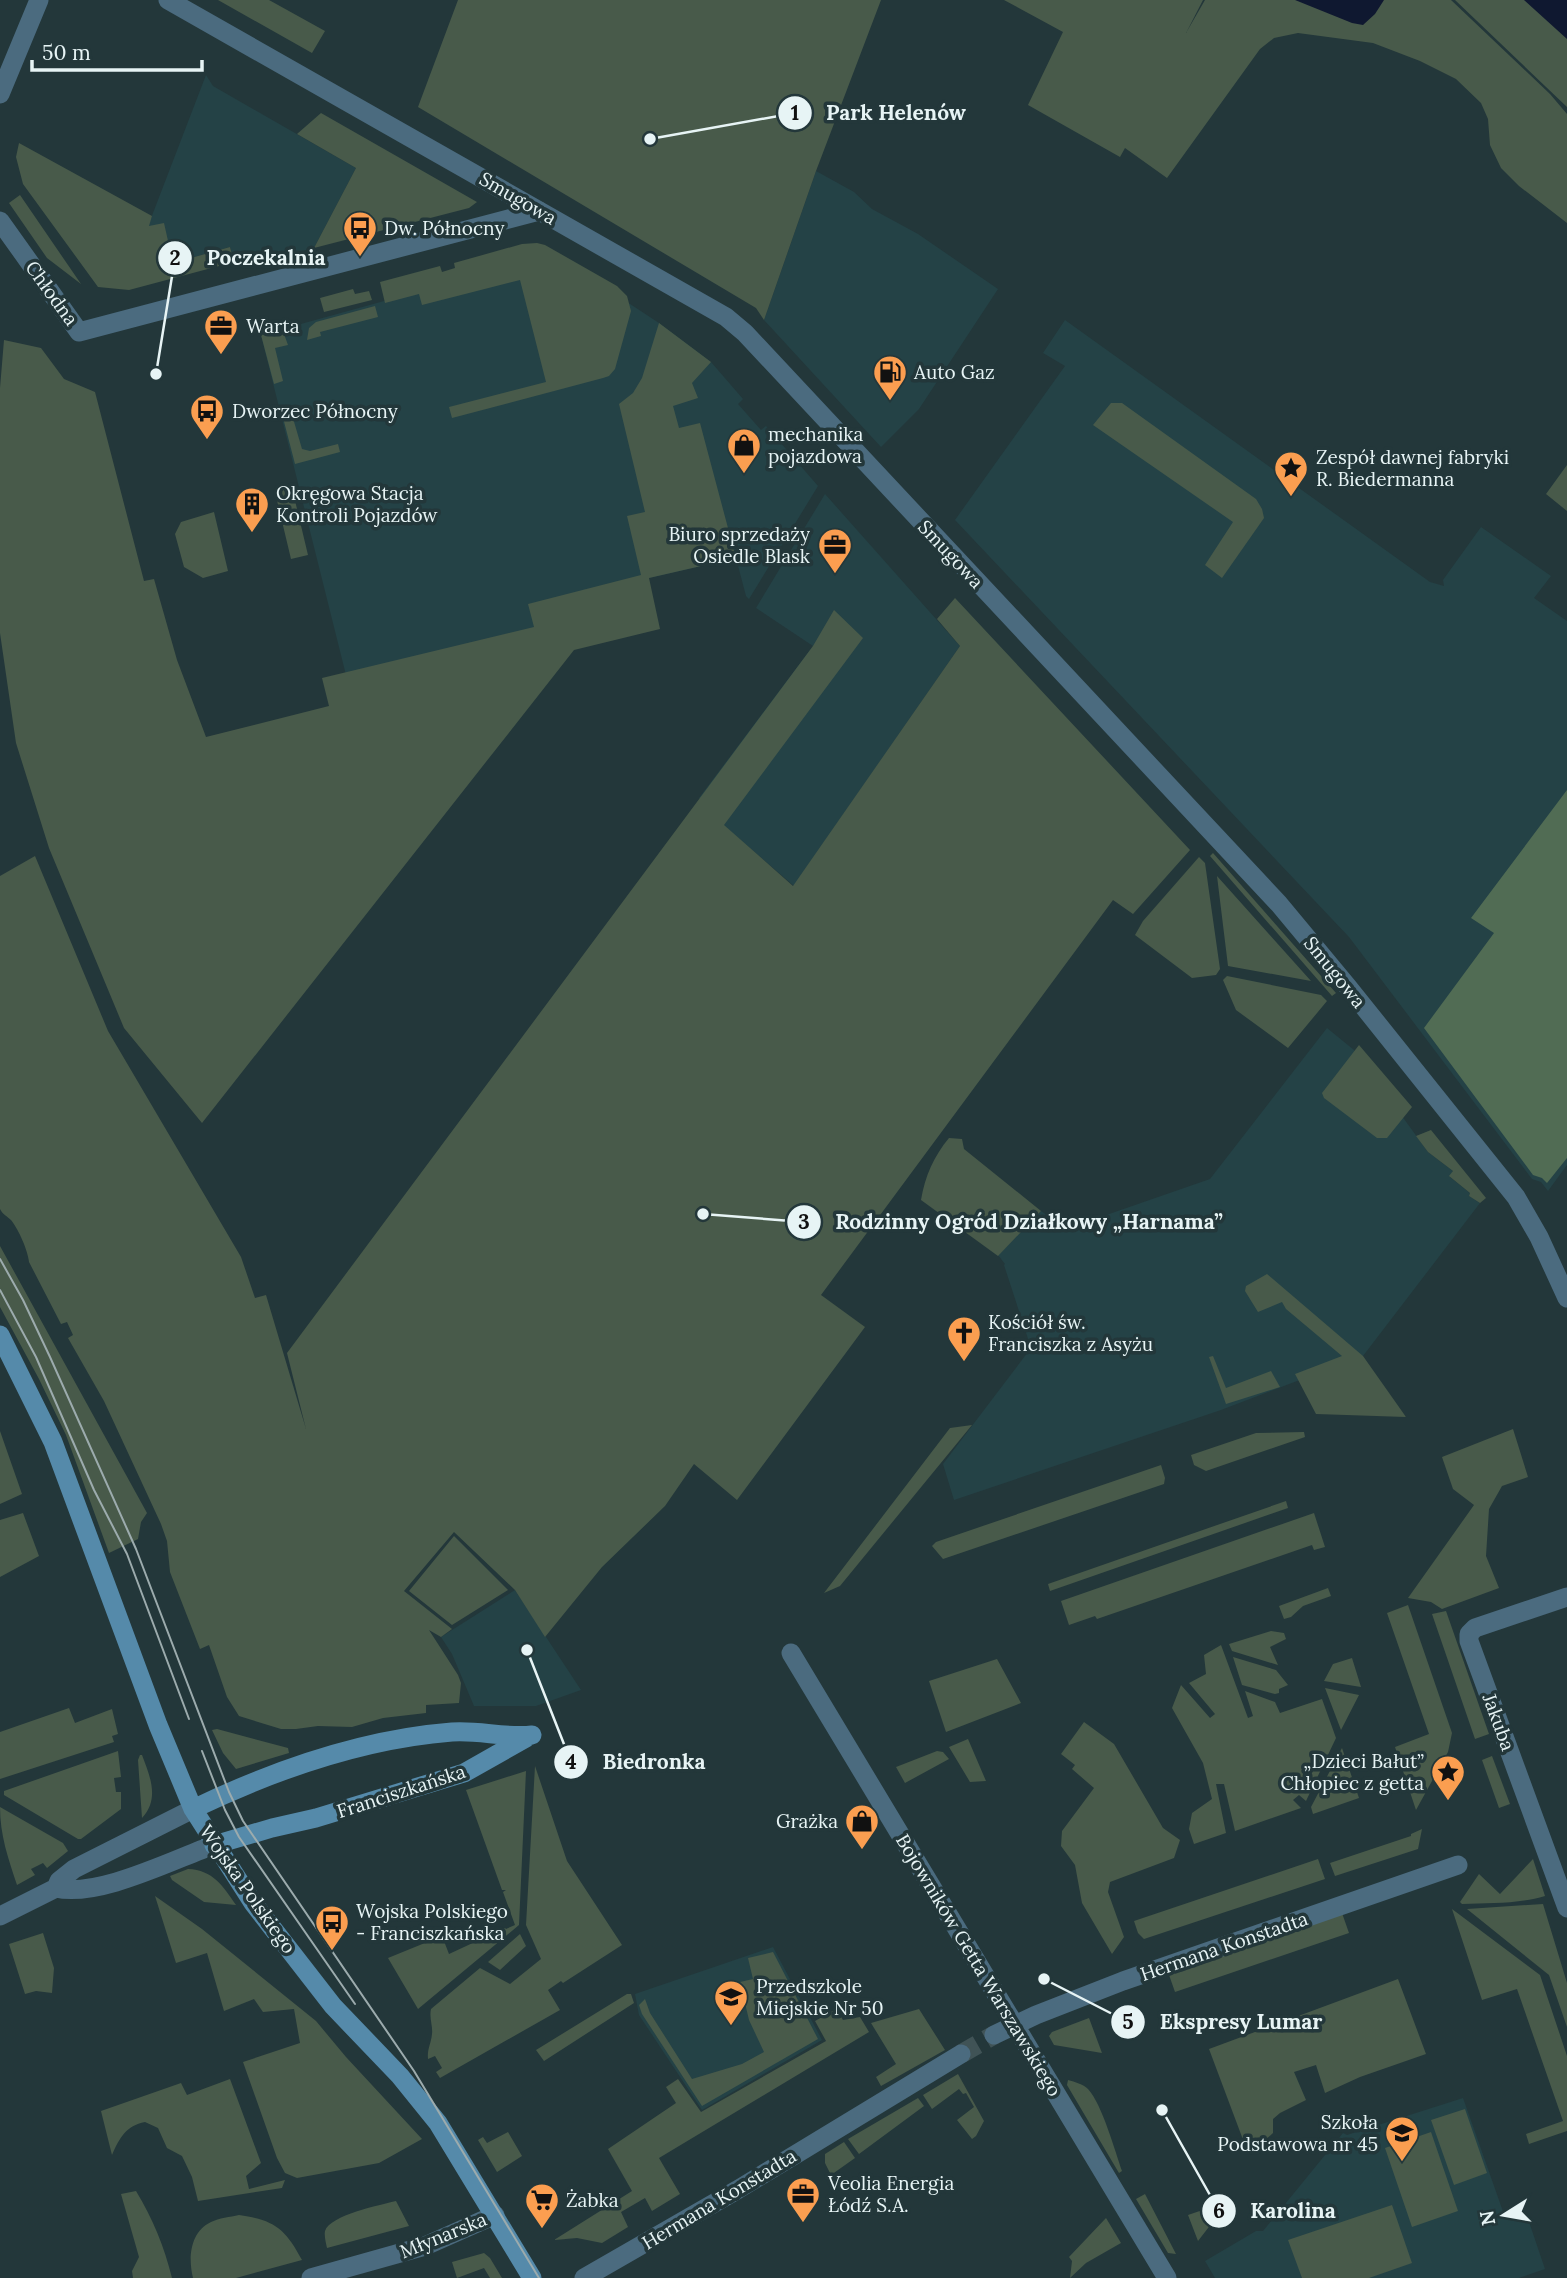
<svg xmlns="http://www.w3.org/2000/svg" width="1567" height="2278" font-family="Lora,serif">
<rect width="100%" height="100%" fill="#23373a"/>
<!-- built -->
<path fill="#244246" d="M206,75L213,86L356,168L314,248L249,265L247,259L234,262L230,247L173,263L148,226Z
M816,171L854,192L872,209L918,234L998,289L919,409L881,447L764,320Z
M554,254L659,323L711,362L743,399L738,404L761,430L766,426L818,486L749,599L746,596L736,558L649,578L535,631L346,675L261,335Z
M1065,320L1430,582L1444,586L1443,580L1481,527L1551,576L1534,598L1567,621V1165L1548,1191L1541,1182L1532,1179L1349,937L955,520L1065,366L1043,353Z
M825,494L960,646L794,886L724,826L699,798L813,646L756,608Z
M1327,1028L1354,1050L1428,1152L1453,1171L1450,1177L1470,1193L1469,1196L1480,1203L1363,1356L1221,1410L954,1500L943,1464L1031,1348L1004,1265L1005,1264L998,1255L1041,1211L1066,1229L1210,1179Z
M515,1590L581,1690L536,1706H474L452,1654L441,1637Z
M773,1947L822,2040L702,2110L639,2015L635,1994Z
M1463,2098L1506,2220L1526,2213L1545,2269L1519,2278H1215L1205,2261L1256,2231H1263L1343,2133L1347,2135Z"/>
<!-- green -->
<path fill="#485a4a" d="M218,0H269L325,31L312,53Z
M458,0H881L816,171L764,320L756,308L418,107Z
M1004,0H1203L1186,33L1205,0H1451L1550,94L1567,114V223L1519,186L1501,168L1490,145L1488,119L1481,103L1456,79L1420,61L1373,43L1298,33L1274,38L1260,49L1167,178L1125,148L1120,157L1028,105L1063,32Z
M1455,0H1567V107Z
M321,113L477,202L469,208L314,248L356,168L297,134Z
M19,143L152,216L149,226L164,223L173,263L230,247L234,262L129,290L98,287L23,184L16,157Z
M20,195L81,284L47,258L9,203Z
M537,243L545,245L617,286L627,296L631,311L615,369L609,376L603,378L452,418L449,407L546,382L520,280L422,305L419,294L385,303L380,282L440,266L442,272L455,268L454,263L522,244Z
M353,289L355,294L369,291L372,300L324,312L320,298Z
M375,306L378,317L320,332L321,336L307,340L309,328L316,322Z
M659,323L711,362L692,383L698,398L673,406L679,428L700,423L736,558L649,578L660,629L574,650L202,1123L124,1028L49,848L16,743L0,633V388L4,340L41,348L64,379L95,392L144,581L154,579L177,660L206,737L329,706L322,678L534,627L528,604L641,575L627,516L645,512L619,404L633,393L642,378Z
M278,331L284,334L288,345L275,348L283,381L274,384L261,335Z
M1111,403H1122L1256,499L1262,509L1264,518L1222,578L1205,565L1233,522L1093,425Z
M290,408L302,449L310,451L338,444L340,452L295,464L281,410Z
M1567,465V511L1546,494Z
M292,488L308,555L291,559L275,492Z
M214,512L228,571L203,578L184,567L175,534L181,522Z
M955,598L1190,850L1133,914L1113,900L821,1295L865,1327L737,1500L694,1464L665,1506L602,1567L545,1637L515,1590L454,1532L404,1591L452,1629L441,1637L429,1630L458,1675L461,1683L459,1703L426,1705V1713L383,1718L352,1727L318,1726L296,1729H281L239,1716L227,1697L209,1645L200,1649L170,1572L167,1541L161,1524L104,1401L68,1338L73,1335L67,1322L61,1324L29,1262C28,1251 19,1230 11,1220C7,1216 3,1215 0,1209V876L35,856L108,1031L241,1257L255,1298L266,1295L306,1429L287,1353L813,646L834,610L863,638L724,825L793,886L960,646L937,619Z
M1213,853L1336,993L1332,996L1210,856Z
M1199,857L1205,863L1220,969L1216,975L1192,978L1135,935L1143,921Z
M1217,876L1311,981L1228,966Z
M1227,976L1321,995L1327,1001L1288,1048L1236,1010L1223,980Z
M1359,1045L1412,1107L1387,1138H1377L1324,1098L1322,1093Z
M1431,1130L1486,1198L1480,1203L1469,1196L1470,1193L1449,1176L1453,1171L1428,1152L1416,1136Z
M949,1138L962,1139L964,1149L1041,1211L998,1256L921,1200C925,1176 934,1156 949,1138Z
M0,1246L147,1513L141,1522L138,1539L109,1553L66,1435L39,1379L0,1307Z
M1267,1274L1363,1356L1406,1417L1316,1414L1295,1374L1342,1356L1286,1309L1282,1302L1258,1312L1245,1291L1246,1286Z
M1213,1356L1226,1388L1271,1371L1280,1387L1226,1404L1209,1357Z
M972,1425L840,1586L824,1593L950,1428Z
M1513,1429L1528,1477L1502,1486L1489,1509L1486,1556L1499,1588L1442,1609L1431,1602L1408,1598L1474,1505L1453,1489L1442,1457Z
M0,1431L22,1494L0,1504Z
M1304,1432L1305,1437L1206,1471L1194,1465L1191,1455L1256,1433Z
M1161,1465L1165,1478L1164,1484L943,1559L932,1546L936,1542Z
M1286,1501L1288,1508L1050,1591L1048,1584Z
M23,1513L39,1556L0,1577V1520Z
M1314,1513L1325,1547L1314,1550L1312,1545L1097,1619L1095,1616L1069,1625L1061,1601Z
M454,1536L508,1590L452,1625L409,1591Z
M1328,1588L1331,1596L1303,1606L1291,1617L1284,1619L1279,1606Z
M1408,1605L1452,1733L1448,1752L1416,1810L1395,1747L1429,1734L1387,1613Z
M1446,1611L1489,1734L1475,1739L1432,1614Z
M1271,1631L1284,1633L1286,1639L1270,1647L1278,1665L1232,1651L1229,1644Z
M1221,1645L1248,1718L1253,1716L1245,1691L1275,1702L1280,1713L1322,1699L1336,1738L1306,1801L1299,1795L1293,1800L1301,1808L1235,1831L1224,1784H1216L1226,1833L1194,1844L1189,1829L1192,1813L1212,1799L1203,1763L1172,1708L1181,1685L1210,1718L1215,1714L1189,1683L1206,1674L1204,1655Z
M1233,1657L1276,1670L1288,1685L1279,1689V1693L1275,1694L1242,1685Z
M1352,1658L1361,1687L1324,1681L1333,1664Z
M997,1659L1021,1703L946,1732L929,1681Z
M1325,1688L1359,1695L1341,1730Z
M69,1708L75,1723L112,1709L118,1734L112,1736L114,1742L0,1779V1732Z
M1084,1722L1114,1744L1163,1828L1180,1840L1174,1858L1110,1882L1108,1892L1124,1937L1112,1954L1082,1903L1075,1865L1061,1846L1062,1831L1094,1788L1072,1769L1075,1765L1061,1754Z
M217,1729L288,1748L289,1753L236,1769L223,1753L212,1730Z
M968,1739L986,1781L970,1782L949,1747Z
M1342,1748L1359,1798L1313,1814L1311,1807Z
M118,1751L121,1777L114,1778L116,1792H121V1809L81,1839H78L4,1795V1791Z
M937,1751L943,1752L949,1759L905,1783L896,1767Z
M140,1755H142C150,1776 160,1799 142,1818L138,1760Z
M1492,1756L1510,1804L1499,1808L1482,1760Z
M535,1766L567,1861L622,1945L563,1983L561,1981L548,1990L560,2010L440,2078L436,2072L442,2068L435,2056L428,2059C427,2049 431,2044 432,2034C433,2026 429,2018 431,2009L480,1968L510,1984L541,1959L526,1925Z
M526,1771L519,1925L418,2009L388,1958L442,1936L449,1954L505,1928L506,1929L515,1925L503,1892L506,1890H502L466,1790Z
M0,1807L63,1843L68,1851L47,1868L43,1863L31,1869L35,1875L17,1885C8,1858 0,1835 0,1807Z
M1422,1829L1418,1849L1335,1876L1330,1863L1411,1836V1834Z
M1318,1859L1325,1879L1144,1939L1138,1933L1134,1921Z
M1533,1859L1545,1896C1518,1904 1490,1903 1462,1904L1460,1902L1479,1874L1500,1894Z
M188,1869C213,1870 223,1886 236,1905L204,1902L172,1880L170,1876Z
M155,1896L202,1929L316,2021L346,2057L422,2139L379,2163L297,2178L285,2173L277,2158L243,2062L300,2043L294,2009L263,2012L254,1999L224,2011L207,1953L176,1963Z
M1543,1904L1567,1983V2027L1549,1975L1467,1909Z
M1452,1909L1540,1975L1567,2056V2131L1529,2144L1526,2134L1563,2121L1517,1989L1482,2000Z
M1342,1913L1349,1933L1175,1992L1168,1972Z
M43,1933L54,1968L52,1993L36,1991L25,1994L9,1944Z
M520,1934L526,1946L500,1970L488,1962Z
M773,1952L818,2039L702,2106L642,2014L639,2005L645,1999L650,2013L692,2079L742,2064L764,2052L749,2020L740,1982L753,1979L748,1958Z
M1398,1979L1426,2054L1360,2077L1325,2093L1316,2065L1294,2072L1306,2100L1280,2113L1273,2119V2133L1264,2141L1246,2143L1242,2137L1209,2049Z
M627,1994H631L634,2003L544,2061L536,2050Z
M836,2009L843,2020L860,2017L869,2032L659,2158L680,2194L652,2211L645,2198L621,2212L628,2227L602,2243L577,2238L554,2240L632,2191L608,2149L676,2103L666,2087L678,2079L701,2112L826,2041L815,2021Z
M919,2009L945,2050L881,2086L876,2077L896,2064L871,2023Z
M1089,2018L1102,2053L1054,2045L1049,2036L1052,2032Z
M958,2074L984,2121L976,2136L972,2139L957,2120L974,2107L966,2093L963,2094L959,2089L932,2109L923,2095Z
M230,2079L261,2163L246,2176L249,2189L285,2180L282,2188L198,2201L192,2177L182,2156L167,2148L158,2128L145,2122C126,2126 120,2137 112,2155L101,2111L181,2083L187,2095Z
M1068,2080C1075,2082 1083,2084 1088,2089C1102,2104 1115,2151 1122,2171L1119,2173L1116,2168L1067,2085Z
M918,2098L924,2106L859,2154L848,2139Z
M1465,2109L1487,2173L1454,2185L1431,2120Z
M508,2132L522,2156L497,2172L478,2140L483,2137L487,2143Z
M1431,2132L1458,2211L1412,2227L1385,2148Z
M844,2142L855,2158L831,2175L825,2163V2154Z
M136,2191C153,2219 164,2246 172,2278H133L132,2271L139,2257L121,2194Z
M1145,2194L1176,2254L1168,2253L1136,2199Z
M396,2201L409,2226L327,2248C326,2243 324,2236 325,2231C330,2215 380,2205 396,2201Z
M1229,2201L1198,2241L1188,2215Z
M1392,2205L1412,2263L1369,2278H1302L1288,2240Z
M239,2215C274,2220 285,2228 302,2260L236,2278H193C188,2258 190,2232 211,2222C219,2218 230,2217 239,2215Z
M1106,2218L1121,2243L1086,2263L1070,2278L1072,2261L1069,2257Z
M484,2253L490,2258L502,2278H490L484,2268L457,2278L452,2262Z"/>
<!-- forest -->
<path fill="#516c54" d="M1567,790V1158L1547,1183L1542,1178L1533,1175L1424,1028L1494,933L1471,918Z"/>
<!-- water -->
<path fill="#0f1830" d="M1295,0H1384L1375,14L1363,25L1352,23Z
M1524,0H1567V39Z"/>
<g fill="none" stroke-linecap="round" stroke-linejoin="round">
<!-- minor-tunnel -->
<path stroke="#405356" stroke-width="19" stroke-dasharray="19 10" stroke-linecap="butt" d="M961,2054L994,2035"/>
<!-- minor -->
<path stroke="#4b6b7f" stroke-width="19" d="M0,221L79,332L539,211
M1567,1597L1475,1628L1469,1634V1641L1567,1908
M791,1653L1167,2278
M994,2035L1036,2015L1123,1981L1458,1865
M311,2278L425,2246L495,2215
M584,2278L737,2190L961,2054"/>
<!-- tertiary -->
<path stroke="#4b6b7f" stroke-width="19" d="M168,0L726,317L745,333L1279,904L1348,987L1516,1197L1539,1237L1567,1298
M0,94L39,0
M56,1888C98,1898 172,1860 214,1845
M0,1916L56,1888L59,1881L74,1869L193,1809"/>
<!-- secondary -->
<path stroke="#558aaa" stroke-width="19" d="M0,1335L53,1442L158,1725L193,1809L253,1903L333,2006L400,2076L438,2123L532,2278
M193,1809C274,1770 362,1739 452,1732C479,1730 505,1738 532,1735
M214,1845L272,1828L316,1818L464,1773L526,1738"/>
<!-- tram -->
<path stroke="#9cabad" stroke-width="2" d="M0,1259L23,1300L50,1357L136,1549L229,1792L243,1821L414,2071L539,2278
M0,1290L36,1357L94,1490L127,1554L189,1719
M202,1751L225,1810L239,1837L355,2004"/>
</g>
<!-- icons -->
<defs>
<g id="bus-pin" transform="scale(1.75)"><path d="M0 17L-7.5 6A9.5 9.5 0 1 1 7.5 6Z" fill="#fb9e50" stroke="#23373a"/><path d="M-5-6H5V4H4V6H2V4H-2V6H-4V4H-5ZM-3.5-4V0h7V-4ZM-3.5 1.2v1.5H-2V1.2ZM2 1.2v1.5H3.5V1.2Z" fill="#111"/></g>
<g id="office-pin" transform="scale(1.75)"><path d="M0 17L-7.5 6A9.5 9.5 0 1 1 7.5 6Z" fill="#fb9e50" stroke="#23373a"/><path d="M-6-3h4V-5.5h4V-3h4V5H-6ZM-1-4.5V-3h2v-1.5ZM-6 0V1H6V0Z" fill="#111"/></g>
<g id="fuel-pin" transform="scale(1.75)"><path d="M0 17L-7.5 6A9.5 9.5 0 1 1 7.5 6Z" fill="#fb9e50" stroke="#23373a"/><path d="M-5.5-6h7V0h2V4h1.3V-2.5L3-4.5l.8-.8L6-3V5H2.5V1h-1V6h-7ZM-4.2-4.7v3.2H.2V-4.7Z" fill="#111"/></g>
<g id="shop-pin" transform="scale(1.75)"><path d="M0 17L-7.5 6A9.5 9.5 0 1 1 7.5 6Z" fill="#fb9e50" stroke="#23373a"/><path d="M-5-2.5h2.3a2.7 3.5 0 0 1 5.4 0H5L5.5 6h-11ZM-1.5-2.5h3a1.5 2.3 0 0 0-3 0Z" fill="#111"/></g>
<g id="sight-pin" transform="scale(1.75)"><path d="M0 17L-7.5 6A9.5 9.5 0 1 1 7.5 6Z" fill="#fb9e50" stroke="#23373a"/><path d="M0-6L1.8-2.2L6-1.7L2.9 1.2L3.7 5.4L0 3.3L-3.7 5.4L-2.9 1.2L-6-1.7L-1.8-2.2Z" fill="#111"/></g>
<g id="building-pin" transform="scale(1.75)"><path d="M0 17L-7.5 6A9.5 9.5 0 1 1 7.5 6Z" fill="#fb9e50" stroke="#23373a"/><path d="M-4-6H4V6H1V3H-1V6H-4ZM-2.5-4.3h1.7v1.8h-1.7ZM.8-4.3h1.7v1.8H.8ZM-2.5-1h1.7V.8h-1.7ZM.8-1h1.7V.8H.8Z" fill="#111"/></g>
<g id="church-pin" transform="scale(1.75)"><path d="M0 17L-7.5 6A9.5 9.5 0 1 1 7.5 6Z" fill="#fb9e50" stroke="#23373a"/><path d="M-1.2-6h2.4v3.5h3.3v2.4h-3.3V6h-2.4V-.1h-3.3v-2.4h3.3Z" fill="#111"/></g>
<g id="school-pin" transform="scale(1.75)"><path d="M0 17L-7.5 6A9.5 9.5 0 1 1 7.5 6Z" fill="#fb9e50" stroke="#23373a"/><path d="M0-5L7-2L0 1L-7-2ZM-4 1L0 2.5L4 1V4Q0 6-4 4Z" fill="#111"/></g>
<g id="university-pin" transform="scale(1.75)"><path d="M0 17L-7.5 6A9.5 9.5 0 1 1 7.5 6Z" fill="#fb9e50" stroke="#23373a"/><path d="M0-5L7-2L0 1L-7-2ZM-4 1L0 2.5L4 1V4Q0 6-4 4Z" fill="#111"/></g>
<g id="supermarket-pin" transform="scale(1.75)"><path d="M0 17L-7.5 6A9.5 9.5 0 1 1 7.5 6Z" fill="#fb9e50" stroke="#23373a"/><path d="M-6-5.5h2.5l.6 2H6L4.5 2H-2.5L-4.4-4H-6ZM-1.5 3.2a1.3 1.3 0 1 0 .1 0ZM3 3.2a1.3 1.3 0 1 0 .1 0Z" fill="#111"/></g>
</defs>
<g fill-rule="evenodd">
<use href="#bus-pin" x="360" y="228"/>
<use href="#office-pin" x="221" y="326"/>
<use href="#fuel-pin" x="890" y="372"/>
<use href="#bus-pin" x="207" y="411"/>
<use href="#shop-pin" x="744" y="445"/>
<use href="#sight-pin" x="1291" y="468"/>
<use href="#building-pin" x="252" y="504"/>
<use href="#office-pin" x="835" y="545"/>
<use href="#church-pin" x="964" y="1333"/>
<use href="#sight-pin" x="1448" y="1772"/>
<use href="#shop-pin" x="862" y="1821"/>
<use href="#bus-pin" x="332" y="1922"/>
<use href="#school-pin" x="731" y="1997"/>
<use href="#university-pin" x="1402" y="2133"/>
<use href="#office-pin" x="803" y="2194"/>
<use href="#supermarket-pin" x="542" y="2200"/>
</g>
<g text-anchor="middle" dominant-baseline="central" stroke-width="7" stroke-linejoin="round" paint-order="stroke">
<!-- street labels -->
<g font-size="19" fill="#e7f4f5" stroke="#23373a">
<text transform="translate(518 198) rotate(30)">Smugowa</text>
<text transform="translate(52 293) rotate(54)">Chłodna</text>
<text transform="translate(951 554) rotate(47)">Smugowa</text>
<text transform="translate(1335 972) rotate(51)">Smugowa</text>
<text transform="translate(1499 1722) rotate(70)">Jakuba</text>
<text transform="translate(401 1791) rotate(-18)">Franciszkańska</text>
<text transform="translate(248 1889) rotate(55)">Wojska Polskiego</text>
<text transform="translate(1224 1946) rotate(-19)">Hermana Konstadta</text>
<text transform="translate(979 1965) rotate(59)">Bojowników Getta Warszawskiego</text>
<text transform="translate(719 2199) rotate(-31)">Hermana Konstadta</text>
<text transform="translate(443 2235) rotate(-22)">Młynarska</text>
</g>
<!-- poi labels -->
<g font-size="19" fill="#e7f4f5" stroke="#23373a" text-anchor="start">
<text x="384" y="228">Dw. Północny</text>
<text x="246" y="326">Warta</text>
<text x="914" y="372">Auto Gaz</text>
<text x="232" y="411">Dworzec Północny</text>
<text x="768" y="434">mechanika<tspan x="768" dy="22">pojazdowa</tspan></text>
<text x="1316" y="457">Zespół dawnej fabryki<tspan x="1316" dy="22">R. Biedermanna</tspan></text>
<text x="276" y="493">Okręgowa Stacja<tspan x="276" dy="22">Kontroli Pojazdów</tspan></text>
<text x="810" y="534" text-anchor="end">Biuro sprzedaży<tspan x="810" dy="22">Osiedle Blask</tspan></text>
<text x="988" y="1322">Kościół św.<tspan x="988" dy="22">Franciszka z Asyżu</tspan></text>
<text x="1424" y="1761" text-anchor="end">„Dzieci Bałut”<tspan x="1424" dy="22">Chłopiec z getta</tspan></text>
<text x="838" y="1821" text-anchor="end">Grażka</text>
<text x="356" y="1911">Wojska Polskiego<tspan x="356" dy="22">- Franciszkańska</tspan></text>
<text x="756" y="1986">Przedszkole<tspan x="756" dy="22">Miejskie Nr 50</tspan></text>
<text x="1378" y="2122" text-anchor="end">Szkoła<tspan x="1378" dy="22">Podstawowa nr 45</tspan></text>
<text x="828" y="2183">Veolia Energia<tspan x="828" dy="22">Łódź S.A.</tspan></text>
<text x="566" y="2200">Żabka</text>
</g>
</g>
<!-- callouts -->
<path fill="none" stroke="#e7f4f5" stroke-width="2.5" d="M650 139L795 113M156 374L175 258M703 1214L804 1222M527 1650L571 1762M1044 1979L1128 2022M1162 2110L1219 2211"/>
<g fill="#e7f4f5" stroke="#23373a" stroke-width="2.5">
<circle cx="650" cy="139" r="7"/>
<circle cx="156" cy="374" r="7"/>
<circle cx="703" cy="1214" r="7"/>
<circle cx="527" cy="1650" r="7"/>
<circle cx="1044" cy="1979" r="7"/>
<circle cx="1162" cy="2110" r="7"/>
<circle cx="795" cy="113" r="18"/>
<circle cx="175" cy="258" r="18"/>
<circle cx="804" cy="1222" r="18"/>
<circle cx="571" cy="1762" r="18"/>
<circle cx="1128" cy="2022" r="18"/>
<circle cx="1219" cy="2211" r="18"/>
</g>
<g font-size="21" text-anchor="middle" font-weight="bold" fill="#111">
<text x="795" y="120">1</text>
<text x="175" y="265">2</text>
<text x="804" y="1229">3</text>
<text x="571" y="1769">4</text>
<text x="1128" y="2029">5</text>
<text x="1219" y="2218">6</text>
</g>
<g font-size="21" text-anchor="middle" font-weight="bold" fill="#e7f4f5" stroke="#23373a" stroke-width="7" stroke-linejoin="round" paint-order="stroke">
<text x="896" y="120">Park Helenów</text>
<text x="266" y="265">Poczekalnia</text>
<text x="1029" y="1229">Rodzinny Ogród Działkowy „Harnama”</text>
<text x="654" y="1769">Biedronka</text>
<text x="1241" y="2029">Ekspresy Lumar</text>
<text x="1293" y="2218">Karolina</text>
</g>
<!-- north arrow -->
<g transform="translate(1504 2215) rotate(259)" stroke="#23373a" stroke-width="5" paint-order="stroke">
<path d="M0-5L12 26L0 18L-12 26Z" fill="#e7f4f5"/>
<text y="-10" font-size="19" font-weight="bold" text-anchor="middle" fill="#e7f4f5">N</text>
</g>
<!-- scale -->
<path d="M32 60v10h170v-10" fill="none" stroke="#e7f4f5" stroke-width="3.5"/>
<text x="42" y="60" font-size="21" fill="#e7f4f5" stroke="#23373a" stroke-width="5" paint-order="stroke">50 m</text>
</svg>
